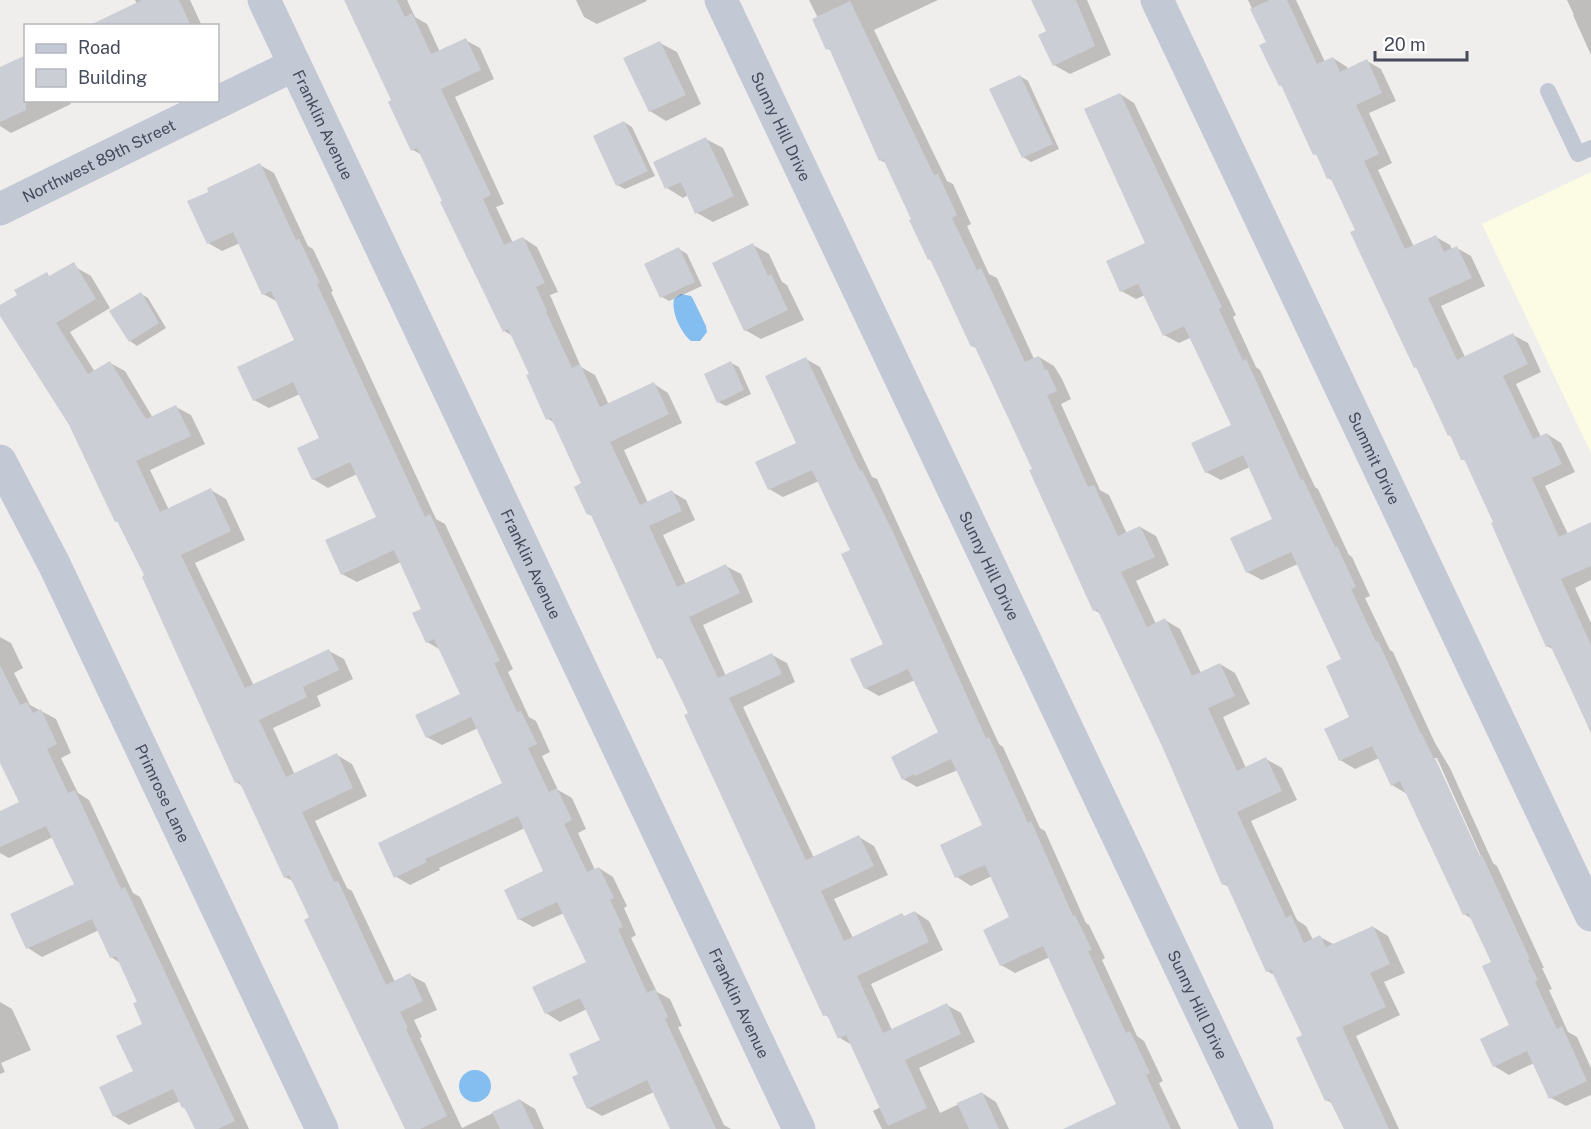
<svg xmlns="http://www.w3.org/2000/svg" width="1591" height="1129" font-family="'Public Sans',sans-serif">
<rect width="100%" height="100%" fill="#f0eeed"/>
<!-- commercial -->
<path fill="#fcfce5" d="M1591,172V453L1482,224Z"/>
<!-- water -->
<path fill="#84bdef" d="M681,294L691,296L693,299L706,326L707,332L700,341H691C681,333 671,312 674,299Z
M459 1086a16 16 0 1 1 32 0a16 16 0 1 1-32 0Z"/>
<!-- shadow -->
<path fill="#0003" fill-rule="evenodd" d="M135,0H190L202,26H117L137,4Z
M345,0H407L415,17L427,24L440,52L465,40L480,48L494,79L455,97L504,204L496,207L513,243L523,238L537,247L558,292L550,295L581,367L595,375L609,405L654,384L668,393L682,423L624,450L648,503L672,492L686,500L695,520L663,535L686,584L726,566L741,574L753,602L703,625L726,676L772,655L787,663L795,682L743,707L814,858L859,837L874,846L888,875L834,899L853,938L902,915L905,917L915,912L929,921L943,950L871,984L892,1030L947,1005L961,1013L975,1042L919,1068L940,1113L982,1093L996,1102L1009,1129H882L873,1111L881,1107L852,1045L840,1038L831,1019L825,1015L665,661L658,657L594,517L588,514L583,484L555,423L548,419L531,374L513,336L504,331L422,155L413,150L393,101Z
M576,0H646L647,1L597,24L584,17Z
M809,0H938L874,30L947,181L953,184L971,224L967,226L989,274L997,278L1034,359L1039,357L1054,366L1062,379L1071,399L1061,404L1100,490L1109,495L1127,534L1140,527L1156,536L1169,565L1136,581L1156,624L1165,620L1180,629L1201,673L1220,664L1235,673L1250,704L1223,717L1246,768L1266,759L1282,768L1297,800L1251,821L1297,920L1306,926L1313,940L1320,937L1335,945L1373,927L1388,936L1405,973L1384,982L1400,1015L1356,1036L1399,1129H1345L1334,1104L1326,1100L1304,1036L1276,976L1267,971L1230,887L1223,884L1163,745L1101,614L1094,610L1034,470L978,349L972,346L933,262L929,259L888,164L880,160L832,51L828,49L818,18Z
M1033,0H1087L1111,55L1070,74L1054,65L1048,32Z
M1248,0H1296L1325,62L1333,58L1347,67L1348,70L1367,61L1381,69L1396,101L1369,113L1392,163L1378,170L1414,247L1436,237L1450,245L1452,250L1457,248L1471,256L1485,286L1441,306L1465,357L1513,335L1528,343L1541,372L1516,384L1541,437L1547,434L1561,443L1575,472L1545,486L1568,534L1591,523V580L1575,588L1591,623V733L1554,650L1547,646L1495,523L1466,461L1462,459L1452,436L1449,435L1418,368L1415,367L1334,181L1328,178L1318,156L1315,154L1283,87L1280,85L1268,43Z
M1567,0H1591V55L1573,15H1574Z
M660,43L677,52L701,104L666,121L650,111Z
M0,68L26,100H69L71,104L11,133L0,126Z
M1020,76L1028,81L1059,149L1031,162L1023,157Z
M1120,94L1134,103L1236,315L1233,317L1256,367L1260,370L1315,487L1318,489L1349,555L1352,557L1370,596L1365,598L1390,650L1393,652L1435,743L1450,768L1493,863L1497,866L1544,968H1542L1552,989L1549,990L1568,1032L1577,1037L1591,1068V1095L1566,1106L1551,1098L1534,1063L1509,1075L1494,1066L1511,1026L1493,963L1472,919L1464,914L1407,794L1392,785L1379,758L1355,769L1340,760L1351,717L1343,659L1298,564L1262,580L1247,572L1274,519L1250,467L1221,480L1206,472L1233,425L1192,337L1179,343L1164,335L1145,295L1136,299L1121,291L1147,244ZM1434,758H1437L1484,863L1481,864Z
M624,122L632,127L655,176L625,189L617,185Z
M706,139L723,148L749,205L713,222L697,213L688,195L683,198L667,188Z
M260,165L274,173L308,246L313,249L333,291L331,292L436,519L445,524L513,669L508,672L529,717L536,721L550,752L542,756L558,790L572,798L586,829L578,833L595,870L599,868L613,877L627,906L624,908L636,935L631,938L657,992L670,999L682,1026L678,1027L724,1125L731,1129H671L654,1092L602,1116L588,1108L580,1075L602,1041L587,1009L560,1022L546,1013L588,963L564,913L533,927L519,919L545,872L525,828L439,868L440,870L410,885L395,876L504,784L478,728L442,745L427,737L462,695L441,650L427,642L423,610L401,562L357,582L342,574L378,518L357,474L328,488L313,479L321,439L300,394L269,408L254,400L296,341L278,302L263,294L240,243L222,251L208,243Z
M753,245L769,254L782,282L787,285L804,320L761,339L745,330Z
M679,249L687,254L702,286L669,301L662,297Z
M77,268L91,276L110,308L70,332L95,372L110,363L125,371L153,418L176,407L191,415L205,444L150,470L169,510L211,490L226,499L245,540L195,563L254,686L329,651L344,659L353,679L317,696L321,706L273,728L295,775L337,755L352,764L367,796L315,821L347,888L352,891L395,982L410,975L425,983L437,1010L414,1020L422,1037L420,1038L462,1128L520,1100L535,1109L544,1129H407L294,882L285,877L242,786L236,782L146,576L121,524L116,521L70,424L0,313V307Z
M141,294L148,298L166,328L137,346L130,341Z
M806,359L820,367L872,477L877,479L999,744L1003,747L1040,828L1045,831L1086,923L1089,925L1105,958L1102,960L1137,1036L1144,1041L1163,1081L1159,1083L1181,1129H1067L1118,1105L1050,957L1015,973L1001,965L1011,918L992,876L971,886L957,877L942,846L984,826L958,770L917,787L903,779L940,733L915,680L879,696L865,688L885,644L852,551L819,481L783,497L769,489L798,444Z
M731,363L739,367L751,394L726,406L718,402Z
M0,637L11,643L23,668L14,673L30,705L56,719L71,753L61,758L78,793L89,800L133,893L140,897L249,1129H196L187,1110L183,1107L180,1101L129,1125L114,1116L135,1072L144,1024L139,1002L120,963L111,957L99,930L42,957L28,948L76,885L53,837L9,858L0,853V812L21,803L0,760Z
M0,1002L12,1009L31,1050L1,1063L5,1072L0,1074Z"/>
<!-- building -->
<path fill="#ccced5" d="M142,0H179L191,26H88Z
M344,0H397L405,17L412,13L431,54L466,38L481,70L441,89L491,195L483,199L504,245L523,237L545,283L536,287L547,311L546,312L572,368L580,364L600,407L654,382L669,414L610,442L640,505L672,490L682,511L649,526L677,587L726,564L740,593L689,617L718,678L772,653L782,674L729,698L806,860L859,835L874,866L821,891L844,941L902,913L904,916L915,911L929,942L857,976L883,1033L947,1003L961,1034L905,1060L927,1108L888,1126L846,1035L838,1039L827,1015L823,1016L684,715L688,713L661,657L657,659L590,513L587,515L574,487L581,483L551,418L546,420L526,375L529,374L508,329L503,332L440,202L442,201L417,148L411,151L388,102L391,100Z
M1031,0H1076L1095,46L1053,66L1038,35L1046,31Z
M1270,0H1287L1317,64L1333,57L1340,72L1367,59L1382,93L1356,105L1379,154L1364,161L1405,249L1436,235L1444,252L1457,246L1472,278L1428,298L1457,360L1513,333L1528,364L1503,376L1533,439L1547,433L1562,464L1532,478L1559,537L1591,522V566L1561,579L1591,645V732L1550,645L1546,647L1491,523L1493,522L1464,459L1461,460L1450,435L1448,436L1416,367L1414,368L1350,232L1355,230L1330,177L1327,179L1316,154L1313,155L1281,85L1279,86L1259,45L1266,42L1250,9Z
M850,1L934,175L938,174L957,215L952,218L977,270L981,268L1025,362L1039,356L1045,370L1047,369L1057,391L1047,395L1088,487L1094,485L1118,536L1140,526L1155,557L1121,572L1147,627L1165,618L1192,676L1220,663L1235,696L1208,708L1237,771L1266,757L1282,791L1237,812L1286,918L1291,915L1304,943L1320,935L1326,947L1373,926L1390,964L1370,973L1386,1007L1342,1027L1389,1129H1344L1329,1099L1325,1101L1296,1038L1302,1035L1271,970L1266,972L1226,883L1222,885L1162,746L1097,609L1093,611L1029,470L1032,469L974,345L971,347L930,259L928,260L909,220L911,219L883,159L879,161L829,48L826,50L812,19Z
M660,41L686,95L649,112L623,58Z
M26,55V110L0,122V67Z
M1020,75L1053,144L1022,158L989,89Z
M1120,93L1222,307L1219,309L1243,361L1246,359L1301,480L1303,479L1335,547L1337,546L1356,587L1351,589L1376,642L1378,641L1421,734H1422L1434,759L1435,758L1480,856L1482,855L1530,959L1528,960L1538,980L1535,982L1557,1029L1562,1026L1587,1081L1549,1099L1527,1051L1493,1067L1480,1039L1509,1025L1482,966L1491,962L1468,913L1463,915L1400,781L1391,786L1372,746L1339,761L1324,729L1349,717L1326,666L1341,659L1291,552L1246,573L1230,538L1272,519L1243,455L1205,473L1191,443L1231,425L1184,326L1163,336L1138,284L1120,292L1106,261L1145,243L1084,109Z
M624,121L648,171L616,186L593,136Z
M706,137L734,196L695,214L681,182L665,189L653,162Z
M260,163L296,240L299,239L320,283L317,284L425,517L430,514L500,661L494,663L517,712L521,711L537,744L528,748L549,792L557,788L572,820L564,824L587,872L599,867L614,898L610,900L623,927L618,929L647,993L655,989L668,1017L665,1019L716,1129H670L647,1080L587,1109L572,1077L578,1074L569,1054L600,1040L580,998L545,1014L532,987L586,962L557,902L518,920L504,890L543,871L518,816L425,859L427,862L394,878L378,843L502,783L471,717L426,738L415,715L460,694L434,639L426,643L412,613L421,609L394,550L341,575L325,540L376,517L350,462L312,480L297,448L319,438L293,382L253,401L237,367L294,340L271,291L262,295L233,232L207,244L187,201L208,192L207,188Z
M753,243L768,276L771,274L788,310L744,331L712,263Z
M679,247L695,282L660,298L644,264Z
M74,262L96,299L56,323L88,374L110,361L146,419L176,405L191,436L136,461L160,512L211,488L231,531L181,555L245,688L329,649L339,670L303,687L307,697L259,720L286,777L337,753L353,788L302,812L334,882L338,881L386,985L410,973L423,1001L400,1012L408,1028L406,1029L447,1116L420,1129H405L304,920L309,917L289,875L284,878L239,781L235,783L142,577L144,575L117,521L115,522L69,425L0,316V305L17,295L14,290L47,272L49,276Z
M141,292L159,323L129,342L109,311Z
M806,357L860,471L862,470L892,530L986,738L989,737L1028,823L1031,821L1073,916L1075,915L1092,950L1088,951L1126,1033L1130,1031L1150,1073L1146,1075L1171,1129H1063L1116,1104L1084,1035L1043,946L1000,966L983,930L1009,917L985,865L955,878L940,845L982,825L951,759L915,776L914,774L902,780L891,757L938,732L908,669L864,689L850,659L883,644L841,554L850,550L812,470L768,490L755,462L796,443L765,376Z
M731,361L744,390L717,403L704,374Z
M0,665L20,705L27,702L33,713L41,709L57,744L47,749L68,793L75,790L121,889L125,887L235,1121L218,1129H195L184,1107L182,1108L173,1089L113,1117L99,1087L133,1071L116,1036L142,1024L133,1003L137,1002L116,956L110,958L92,919L26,949L10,914L74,884L46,826L0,847V811L19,802L0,763Z
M982,1092L999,1129H969L957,1103Z
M520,1099L534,1129H500L492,1112Z"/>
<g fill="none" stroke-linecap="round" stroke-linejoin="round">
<!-- service -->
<path stroke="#c3c8d5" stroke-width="16" d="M1548,91L1578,154L1591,148"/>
<!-- minor -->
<g stroke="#c3c8d5" stroke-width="33">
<path id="s1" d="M264,0L799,1129"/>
<path id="s2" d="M721,0L1257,1129"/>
<path id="s3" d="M1157,0L1591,915"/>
<path id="s4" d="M0,209L294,65"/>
<path id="s5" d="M0,461L54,564L322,1129"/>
</g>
</g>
<g text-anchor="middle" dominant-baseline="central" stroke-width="4.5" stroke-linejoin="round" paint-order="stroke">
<!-- street labels -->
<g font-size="16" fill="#454b5b" stroke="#fff">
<text stroke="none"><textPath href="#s1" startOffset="138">Franklin Avenue</textPath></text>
<text stroke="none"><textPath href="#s2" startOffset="140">Sunny Hill Drive</textPath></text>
<text stroke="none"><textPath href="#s4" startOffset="110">Northwest 89th Street</textPath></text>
<text stroke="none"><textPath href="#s3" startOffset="507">Summit Drive</textPath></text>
<text stroke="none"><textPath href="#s2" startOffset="626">Sunny Hill Drive</textPath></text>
<text stroke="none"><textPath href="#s1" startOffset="624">Franklin Avenue</textPath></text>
<text stroke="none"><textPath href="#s5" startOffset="370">Primrose Lane</textPath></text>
<text stroke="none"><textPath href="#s1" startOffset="1110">Franklin Avenue</textPath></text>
<text stroke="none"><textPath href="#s2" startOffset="1112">Sunny Hill Drive</textPath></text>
</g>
</g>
<!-- legend -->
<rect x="24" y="24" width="195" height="78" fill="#ffffff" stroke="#b5b7bd" stroke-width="1.5"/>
<rect x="36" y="44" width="30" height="9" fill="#c3c8d5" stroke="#b5b7bd" stroke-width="1.5"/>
<text x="78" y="54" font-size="18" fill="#454b5b">Road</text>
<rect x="36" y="69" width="30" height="18" fill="#ccced5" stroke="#b5b7bd" stroke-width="1.5"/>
<text x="78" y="84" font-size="18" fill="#454b5b">Building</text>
<!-- scale -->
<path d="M1375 51v9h92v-9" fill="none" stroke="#454b5b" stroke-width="3"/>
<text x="1384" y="51" font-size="18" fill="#454b5b" stroke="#ffffff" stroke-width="4.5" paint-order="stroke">20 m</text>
</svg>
